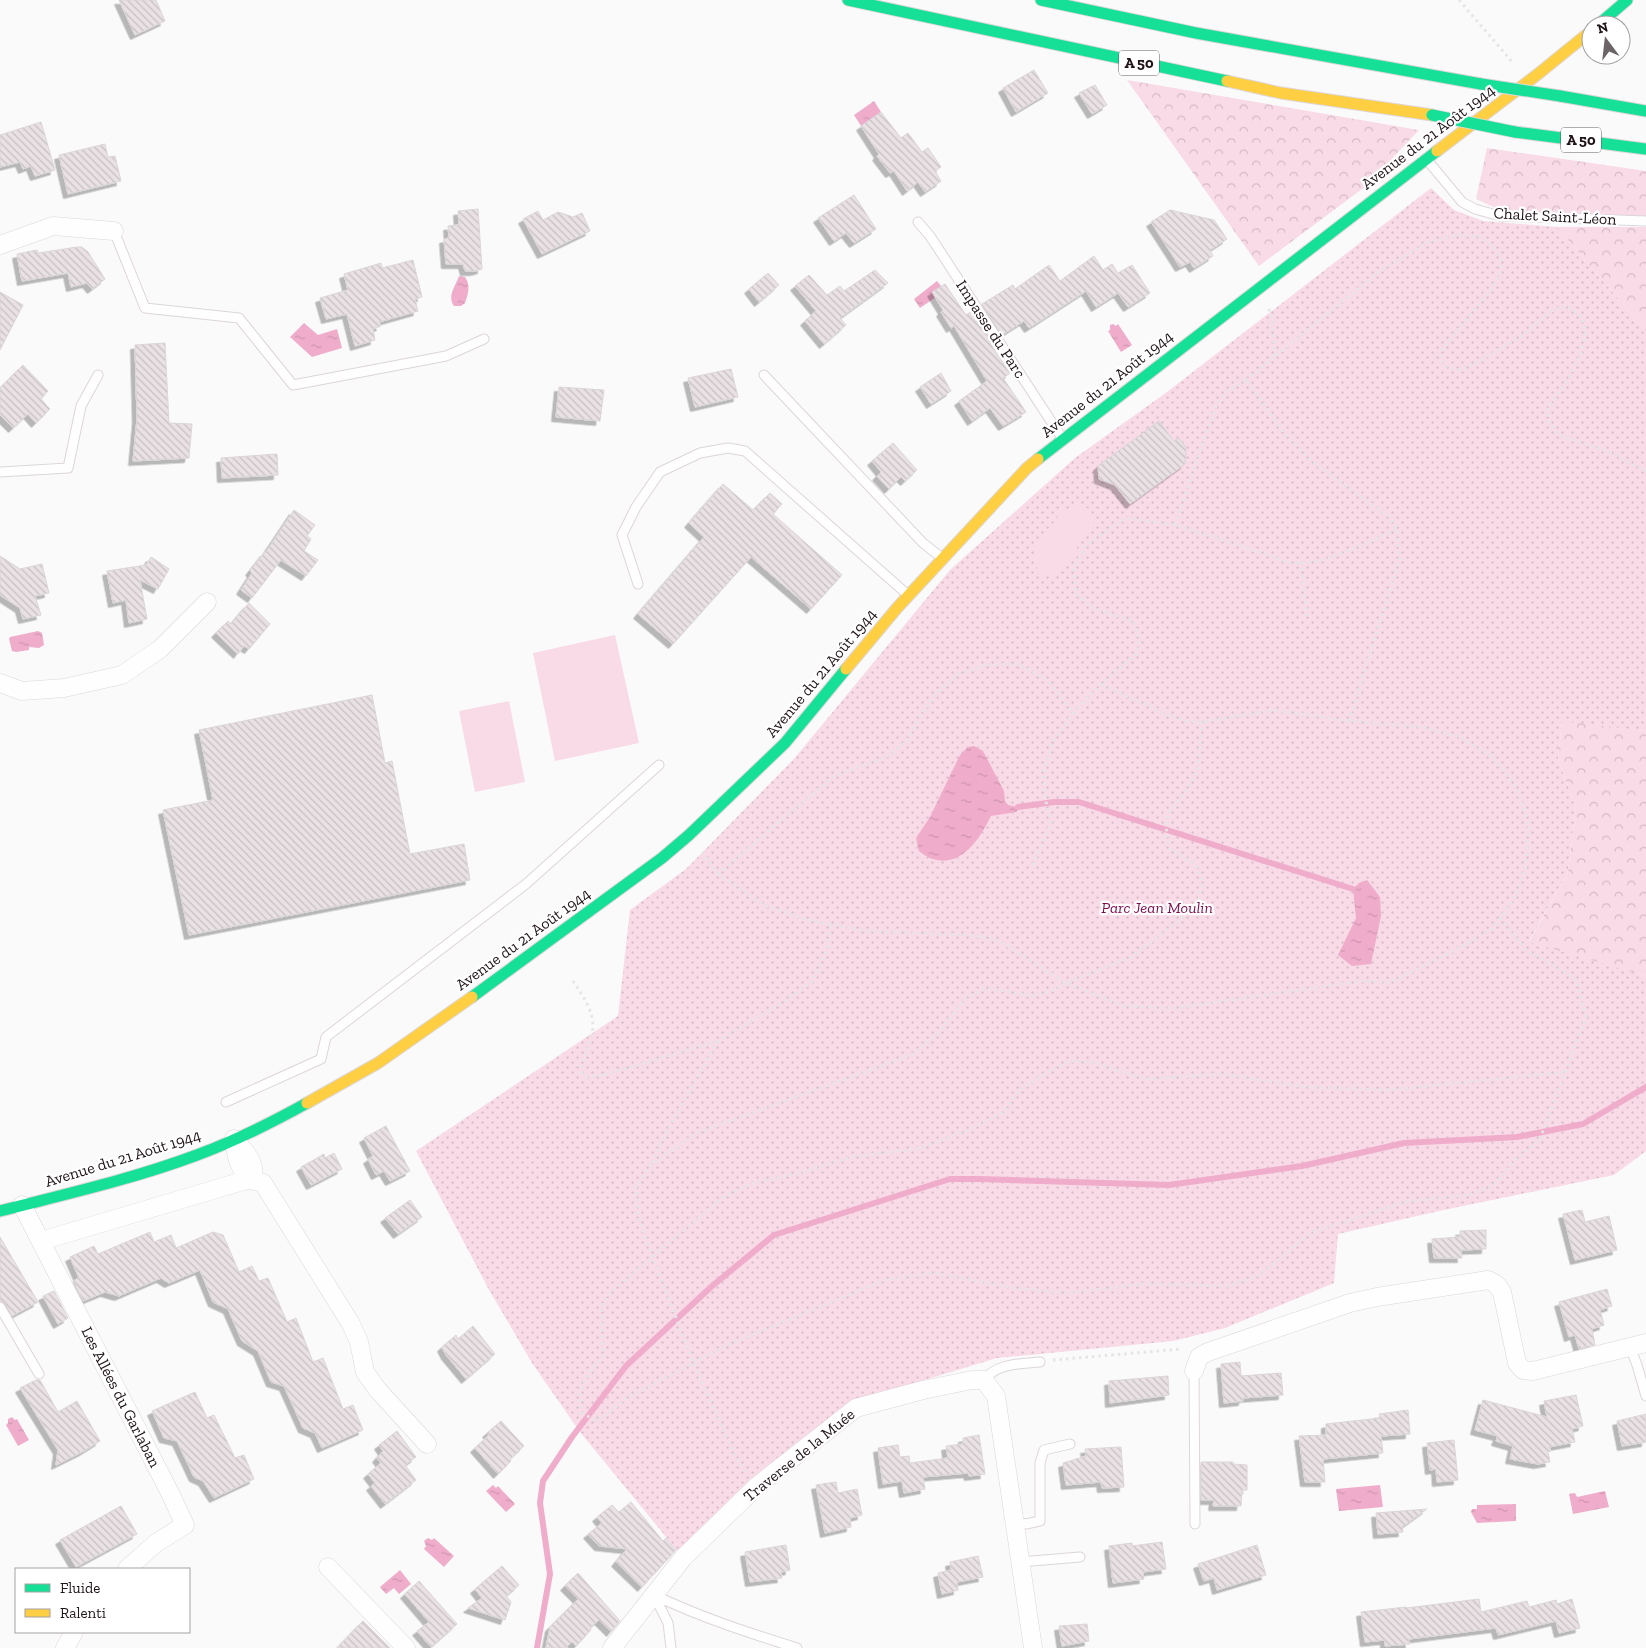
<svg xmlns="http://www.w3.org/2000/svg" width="1646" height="1648" font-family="'Zilla Slab',serif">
<defs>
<pattern id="grass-dots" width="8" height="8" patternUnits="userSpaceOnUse" patternTransform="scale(1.25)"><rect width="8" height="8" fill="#f9dae7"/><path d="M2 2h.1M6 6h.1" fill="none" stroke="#d5bac5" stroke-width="1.8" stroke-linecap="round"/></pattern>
<pattern id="forest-crowns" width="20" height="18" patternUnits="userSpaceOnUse" patternTransform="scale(1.25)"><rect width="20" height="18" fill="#f9dae7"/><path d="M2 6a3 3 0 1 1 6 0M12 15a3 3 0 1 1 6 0" fill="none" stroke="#d5bac5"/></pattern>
<pattern id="water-ripples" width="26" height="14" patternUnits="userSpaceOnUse" patternTransform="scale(1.25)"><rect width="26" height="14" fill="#f0adcb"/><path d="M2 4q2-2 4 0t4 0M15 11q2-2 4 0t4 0" fill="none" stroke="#cd94ae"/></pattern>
<pattern id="building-back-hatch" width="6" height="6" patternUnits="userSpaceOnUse" patternTransform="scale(1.25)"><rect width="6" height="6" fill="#e9e1e4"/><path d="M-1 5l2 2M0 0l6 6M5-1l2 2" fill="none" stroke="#c7c0c3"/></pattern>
<filter id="shadow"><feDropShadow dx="-4.5" dy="4.5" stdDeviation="0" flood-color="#0004"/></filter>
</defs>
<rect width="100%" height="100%" fill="#fafafa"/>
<!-- grass -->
<path fill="url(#grass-dots)" d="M1431,188L1454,210L1483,221L1557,227L1646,331V731L1562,722L1558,760L1576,806L1568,872L1529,941L1646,976V1151L1614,1175L1439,1211L1338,1234L1334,1283L1225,1328L1173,1341L997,1358L849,1403L758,1476L680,1554L580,1432L532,1363L488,1288L416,1151L618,1016L630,910L686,869L793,760L950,570L1075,458L1167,392Z"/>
<!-- forest -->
<path fill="url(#forest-crowns)" d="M1127,80L1419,130L1366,186L1259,266Z
M1487,148L1646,171V217L1500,210L1476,199Z
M1557,227H1646V331Z
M1562,721L1646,731V976L1529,942L1568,872L1576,806L1558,760Z"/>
<!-- pitch -->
<path fill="#f9dae7" d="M1075,506H1083L1091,510C1093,517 1095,523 1092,530C1089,534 1084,538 1081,542C1071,555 1066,570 1050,577L1041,575L1034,562V550L1062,511Z
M615,635L639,743L555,761L533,653Z
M509,701L525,782L475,792L459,711Z"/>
<!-- water -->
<path fill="url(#water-ripples)" d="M874,101L881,112L861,126L854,115Z
M459,276L465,277C471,286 468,294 465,303L461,306H454C447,296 455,287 459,276Z
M937,281L945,291L920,308L914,299Z
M304,323L318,335L337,329L342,348L312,357L290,337Z
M1113,324L1116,326L1118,324L1132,345L1121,352L1108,331L1110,330V325Z
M38,631L42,633L44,645L39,648L29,647V650L16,652L12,651L9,639L10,637Z
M974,746L983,751L1004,791L1005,801L1008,805L1018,807V810L1016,812L991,816C980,838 962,868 933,859C928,858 923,854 919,851L916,838L930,817L960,755L968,747Z
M1367,880L1380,897L1381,916L1371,964L1352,966L1338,955L1356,918L1353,889L1359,883Z
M12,1417L15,1420L17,1419L29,1440L18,1446L6,1425L8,1423V1419Z
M493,1485L496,1488L498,1486L515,1504L506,1512L486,1491Z
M1380,1485L1383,1507L1339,1511L1336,1489Z
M1605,1491L1609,1507L1573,1514L1569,1494L1575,1493L1577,1497Z
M1516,1504V1521L1477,1523L1471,1512L1472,1509H1477V1505Z
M428,1538L432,1540L434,1538L454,1556L444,1567L424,1549L426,1546L424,1541Z
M400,1570L411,1584L399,1594L394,1588L386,1594L380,1587Z"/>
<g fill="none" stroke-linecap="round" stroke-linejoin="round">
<!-- stream -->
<path stroke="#f0adcb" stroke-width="6" d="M1018,807L1054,802H1079L1353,889
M537,1648L550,1574L540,1503L543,1481L572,1437L626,1366L711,1287L774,1235L950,1179H979L1169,1185L1302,1166L1404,1143L1517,1137L1583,1124L1646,1087"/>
</g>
<!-- building -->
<path fill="url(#building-back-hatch)" stroke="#dbd5d7" filter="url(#shadow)" d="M119,0H156L165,21L135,35Z
M1034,70L1048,93L1016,112L1003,88Z
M1095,85L1107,105L1092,114L1079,93Z
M881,112L901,138L908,133L922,152L928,148L941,167L935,171L941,181L925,192L918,182L907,191L894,171L890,173L877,156L879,154L861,126Z
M41,122L55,170L35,176L31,166L23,169L20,162L0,167V135Z
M105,144L108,157L115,156L121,181L68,194L59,155Z
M854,195L876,229L854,243L846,233L834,241L818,218Z
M478,209L482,269L475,271H465L463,264H446L444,239L449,238L448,226L459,225L458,211Z
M1170,210L1214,220L1227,239L1210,250L1213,256L1194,268L1190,262L1180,267L1151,222Z
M538,211L543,220L558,212L573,217L582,213L590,231L542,254L523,219Z
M77,247H82L88,252L105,279L92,289L87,283L71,287L68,273L22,281L17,254L37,250L38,253Z
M1094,256L1103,270L1112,264L1118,273L1132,265L1150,293L1128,307L1118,293L1096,307L1086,291L1029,328L1024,321L1002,335L982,304L1013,285L1015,289L1049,265L1060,281Z
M413,260L422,297L415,299L418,311L379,322L381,326L373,329L375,340L355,346L347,314L326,319L320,298L348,290L344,274L381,263L382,268Z
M875,270L888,283L840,318L846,325L824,344L805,321L816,311L795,286L809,275L827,295L840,286L844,291Z
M768,273L779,285L759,302L749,289Z
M945,284L966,315L972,311L992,342L990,343L1010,373L1003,378L1026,412L1003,426L990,408L972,421L959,401L987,381L954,326L951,328L941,312L943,310L932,292Z
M0,292L23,305L0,350Z
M165,343L169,423L192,424L189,458L133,461L137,419L135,345Z
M23,365L48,391L41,399L50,409L36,423L28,414L13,428L0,415V388Z
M731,369L738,397L695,407L688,378Z
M941,373L951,391L931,404L920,387Z
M559,387L604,390L600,421L556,417Z
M1159,421L1174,441L1179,438L1186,448L1185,464L1130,504L1115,485L1099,479L1098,466Z
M893,443L917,470L905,481L901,477L889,489L877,476L881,472L872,461Z
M277,454L278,475L222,478L221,458Z
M723,484L753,510L770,493L782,504L773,514L842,575L811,609L751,557L673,644L638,614L704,537L689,523Z
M294,510L315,525L307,536L311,539L304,551L318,560L306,576L281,560L252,598L241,590L252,573L250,571L265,552H266Z
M0,556L20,569L42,564L49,593L35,596L41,615L23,619L20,608L0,595Z
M151,557L169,569L158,589L140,580L147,619L129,623L126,600L113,603L107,571L146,565Z
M249,603L270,624L249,649L244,646L238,654L216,633L228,621L231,624Z
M372,695L385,763L392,761L410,854L464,844L470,880L189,935L163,810L213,800L199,730Z
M386,1126L410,1171L390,1181L384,1171L376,1175L368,1159L373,1156L364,1138Z
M334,1153L342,1169L311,1185L301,1167L324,1154L325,1158Z
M410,1200L422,1217L398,1234L385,1218Z
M1582,1210L1585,1222L1609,1216L1617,1250L1575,1260L1563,1214Z
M1486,1230V1249L1461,1250L1462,1258H1434L1432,1239L1460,1237V1231Z
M150,1232L154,1242L171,1235L176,1248L213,1232L223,1235L239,1272L252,1266L259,1281L268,1278L287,1322L296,1318L313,1362L323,1358L343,1409L353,1405L363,1430L322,1448L315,1433L303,1428L284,1386L271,1382L258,1351L242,1341L228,1309L213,1302L200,1270L169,1283L161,1278L119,1296L105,1292L83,1301L73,1281L79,1278L70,1257L94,1246L98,1254Z
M0,1237L38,1302L12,1316L5,1303L0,1301Z
M1607,1289L1612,1306L1600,1310L1604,1325L1592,1329L1595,1345L1579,1349L1575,1335L1569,1337L1559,1302Z
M54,1291L68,1318L58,1324L43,1296Z
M473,1326L495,1354L466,1379L446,1355L442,1347L456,1335L458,1339Z
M1240,1362L1241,1376L1281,1373L1283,1395L1243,1398V1401L1224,1403L1221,1364Z
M1168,1376L1169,1395L1110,1403L1109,1381Z
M36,1380H40L58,1412L77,1401L100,1441L84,1451L56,1465L58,1450L20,1388Z
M195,1392L207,1418L214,1415L235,1458L244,1455L254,1479L214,1498L203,1481L194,1477L177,1441L164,1438L152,1411Z
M1576,1395L1583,1426L1572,1429L1575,1442L1549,1447L1551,1451L1548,1452L1550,1462L1538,1464L1510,1459L1513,1446L1496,1441L1498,1436L1475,1430L1483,1400L1547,1417L1544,1401Z
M1408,1410L1410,1434L1381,1436L1383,1453L1323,1459L1325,1482H1305L1299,1436L1326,1435V1424L1380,1418L1379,1414Z
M1646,1414V1442L1622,1446L1617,1421Z
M501,1421L524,1446L510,1459L511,1461L498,1474L475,1448L489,1435L487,1433Z
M397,1431L416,1457L405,1465L416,1480L385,1504L371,1486L375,1483L368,1474L381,1463L377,1458L383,1451L379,1445Z
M979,1435L985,1474L969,1476L968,1473L923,1477L925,1489L904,1493L902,1481L883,1484L878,1448L898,1445L900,1457L909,1456L910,1463L948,1458L946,1446L963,1444V1438Z
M1454,1440L1458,1480L1437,1482L1436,1469L1430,1470L1427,1443Z
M1121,1447L1124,1487L1102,1488L1101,1482L1066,1485L1063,1463L1086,1456L1085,1449Z
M1201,1462H1233V1464L1247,1465V1490H1242L1241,1506H1213L1214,1500H1201Z
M836,1482L838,1493L857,1489L862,1515L850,1518L851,1527L825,1533L816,1485Z
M631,1502L663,1541L666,1538L676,1550L642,1587L616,1562L627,1549L599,1546L588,1534L602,1523L597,1517L612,1505L619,1512Z
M121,1506L137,1534L76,1567L60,1540Z
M1427,1509L1402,1527L1403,1532L1378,1534L1376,1513Z
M1162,1542L1166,1569L1143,1572L1144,1579L1113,1583L1109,1546L1132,1543V1546Z
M786,1545L790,1570L781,1572L782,1578L750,1582L745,1552Z
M1257,1545L1266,1575L1217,1590L1214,1578L1204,1581L1198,1564Z
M978,1556L983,1577L957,1582L958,1590L942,1594L938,1573L951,1570L950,1562Z
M502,1566L519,1585L506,1596L511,1602L505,1620L468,1608L482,1598L475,1589Z
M578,1573L620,1621L611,1632L599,1620L590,1628L591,1630L576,1646L572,1642L565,1648H546L550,1627L578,1599L565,1586Z
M419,1581L457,1624L431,1647L417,1631L429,1622L405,1594Z
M1479,1599L1481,1612L1527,1601L1529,1607L1556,1600L1557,1604L1572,1599L1580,1628L1559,1633L1556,1621L1498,1635L1496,1628L1409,1639L1410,1644L1385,1646V1640L1365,1642L1361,1612L1406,1607V1608Z
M363,1621L390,1648H337Z
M1087,1624L1089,1641L1062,1646L1059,1626Z"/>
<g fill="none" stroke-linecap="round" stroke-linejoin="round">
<!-- lane casing -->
<g stroke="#ddd6d9" stroke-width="11">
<path id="lane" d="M1428,161L1462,202L1475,209L1500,216L1646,221
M918,222L930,236L1062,438
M114,231L145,308L239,318L293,385L446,356L484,339
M764,375L923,543L942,558
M0,472L68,468L81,406L98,375
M638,584L622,535L636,507L660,472L700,453L728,448L745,451L908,595
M226,1102L321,1059L326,1037L526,884L659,765
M0,1307L39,1374
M1630,1347L1637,1365L1646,1396
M1194,1371L1195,1524
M984,1380C997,1363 1020,1364 1040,1362
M1014,1522L1026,1524L1040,1521V1463L1044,1450L1070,1444
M1020,1562L1080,1557
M654,1595C700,1617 749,1633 797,1648
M654,1595L668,1623L671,1648"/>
</g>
<!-- street casing -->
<g stroke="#ddd6d9" stroke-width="19">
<path id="street" d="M0,245L53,226L114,231
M0,683L22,691L64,688L122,675L160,649L207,602
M234,1139C244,1151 259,1163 251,1180C238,1168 236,1156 234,1139Z
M22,1205L170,1493L185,1525L156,1543L127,1569
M41,1241L243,1181L251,1180L263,1183L351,1324L359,1342L365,1372L377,1389L427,1444
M1194,1371L1199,1357L1208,1352L1350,1303L1377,1297L1488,1280L1496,1284L1502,1292L1517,1363L1523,1370L1533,1371L1646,1343
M328,1567L406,1648
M65,1648L74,1632
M612,1648L683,1558L757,1486L856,1408L923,1390L972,1380H984L996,1396L1033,1648"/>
</g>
<!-- fast casing -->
<g stroke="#ddd6d9" stroke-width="13">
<path id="fast" d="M848,0L1227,81
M1041,0L1196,33L1481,84
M1598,25L1627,0
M1560,96L1646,111
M1515,132L1646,149
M1038,459L1437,151
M472,997L662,858L689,835L785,743L846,669
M0,1211C66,1194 133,1179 197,1155C235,1141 271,1123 307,1103"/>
</g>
<!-- slow casing -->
<g stroke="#ddd6d9" stroke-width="13">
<path id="slow" d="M1227,81L1281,93L1432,115
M1437,151L1538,74L1591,31
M846,669L897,608L1027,468L1038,459
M307,1103L378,1063L472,997"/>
</g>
<!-- path -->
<path stroke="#e6e5e5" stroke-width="3" stroke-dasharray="2.5 4" stroke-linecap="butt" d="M1459,0L1514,64
M1269,309L1272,319L1275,356
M1246,380L1380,271L1426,243L1459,235L1480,237L1494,247L1501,260V271L1493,288L1441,350V361L1446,367L1460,370L1479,362L1524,334L1553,310L1567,306C1571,309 1576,312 1579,315C1600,340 1561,389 1547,410L1549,422L1559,435L1607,451L1646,471
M1175,525L1216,406L1228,391L1246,380L1285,434L1313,462L1352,491L1389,516L1397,529L1400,559L1349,721
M1301,562L1307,617
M702,852L718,874L766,906L807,920L867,931L967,935L991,938L1008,946L1066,983L1124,1006L1176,1008L1361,981L1391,982L1461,947L1492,929L1514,900L1526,866L1529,825L1517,788L1493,757L1459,737L1421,727L1349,721L1274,710L1202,722L1187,721L1170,716L1101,684
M1033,865L1051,823L1045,797L1044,772L1052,743L1073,713
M718,874L833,777L855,768L885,758L906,742L922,713L941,689L960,673L987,665L1018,664L1046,679L1073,713L1101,684L1136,654L1139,637L1133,621L1093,608L1076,594L1074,569L1086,545L1126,518L1175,525L1272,556C1277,558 1282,561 1287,562C1318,569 1368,542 1397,529
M1500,918L1527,951L1548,962L1577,980L1586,1017L1540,1139L1516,1159L1494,1185L1470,1195L1409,1201L1312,1232L1260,1275L1228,1286L1144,1284L1070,1293L1014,1288L934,1273L885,1280L725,1346L627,1398L605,1416L595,1420L582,1413C576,1383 587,1377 604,1355L602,1342L601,1307L610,1293L726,1195L756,1182L792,1175L853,1157L921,1148L971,1129L1004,1112L1018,1091L1048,1072L1070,1061L1094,1062L1121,1072L1149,1079L1224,1074L1304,1087L1388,1090L1565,1072
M573,981C584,998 598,1016 591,1038C588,1051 583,1058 581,1072L587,1077L604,1075L718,1041L780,1004L813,981L827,950L831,925
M652,1163L670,1126L718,1041
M1053,1360L1181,1349
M745,1472L733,1451L693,1362L652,1255L639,1219L636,1187L651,1165L697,1133L884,1065L913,1054L937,1034L966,998L986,988L1033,996L1051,991L1066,983L1131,957L1180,920L1199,899L1202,880L1196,865L1170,849L1166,835L1168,813L1187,790L1198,769L1202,722"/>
<!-- lane -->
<use href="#lane" stroke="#fefefe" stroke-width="9"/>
<!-- street -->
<use href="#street" stroke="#fefefe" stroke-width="18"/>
<!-- fast -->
<use href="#fast" stroke="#16e098" stroke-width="11"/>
<!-- slow -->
<use href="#slow" stroke="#ffcf43" stroke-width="11"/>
<!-- fast-bridge casing -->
<g stroke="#ddd6d9" stroke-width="13" stroke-linecap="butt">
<path id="fast-bridge" d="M1481,84L1560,96
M1432,115L1515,132"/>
</g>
<!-- fast-bridge -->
<use href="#fast-bridge" stroke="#16e098" stroke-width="11"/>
</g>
<g text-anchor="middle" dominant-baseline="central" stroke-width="4.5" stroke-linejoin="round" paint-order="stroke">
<!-- shield labels -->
<g fill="#fff" stroke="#625a5d" stroke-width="1">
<rect x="1119" y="50.5" width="40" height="25" rx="4"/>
<rect x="1561" y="127.5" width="40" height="25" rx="4"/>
</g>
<g font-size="15" font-weight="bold" fill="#1f1318">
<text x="1139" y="63">A 50</text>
<text x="1581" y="140">A 50</text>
</g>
<!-- street labels -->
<g font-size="16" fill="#1f1318" stroke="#fff">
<text transform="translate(1428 137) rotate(-37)">Avenue du 21 Août 1944</text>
<text transform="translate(1555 216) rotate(3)">Chalet Saint-Léon</text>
<text transform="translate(991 329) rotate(57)">Impasse du Parc</text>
<text transform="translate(1107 384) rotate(-38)">Avenue du 21 Août 1944</text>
<text transform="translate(821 673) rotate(-50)">Avenue du 21 Août 1944</text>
<text transform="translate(523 939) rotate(-36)">Avenue du 21 Août 1944</text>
<text transform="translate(123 1158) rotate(-17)">Avenue du 21 Août 1944</text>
<text transform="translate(121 1397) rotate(63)">Les Allées du Garlaban</text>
<text transform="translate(799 1455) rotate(-39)">Traverse de la Muée</text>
</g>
<!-- park labels -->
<g font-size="16" font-style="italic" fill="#7f0b4f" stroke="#fff">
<text x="1157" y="907">Parc Jean Moulin</text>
</g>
</g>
<!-- legend -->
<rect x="15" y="1568" width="175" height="65" fill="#ffffff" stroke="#a5a1a3"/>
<rect x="25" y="1584" width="25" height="8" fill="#16e098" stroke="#a5a1a3"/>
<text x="60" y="1593" font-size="15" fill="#1f1318">Fluide</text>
<rect x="25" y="1609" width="25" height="8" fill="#ffcf43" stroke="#a5a1a3"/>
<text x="60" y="1618" font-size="15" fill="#1f1318">Ralenti</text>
<!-- north arrow -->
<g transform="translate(1606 40) rotate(345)"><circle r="24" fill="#ffffff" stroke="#a5a1a3"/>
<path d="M0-4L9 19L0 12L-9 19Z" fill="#6c6467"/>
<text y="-8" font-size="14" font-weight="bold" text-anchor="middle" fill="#1f1318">N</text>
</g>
</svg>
